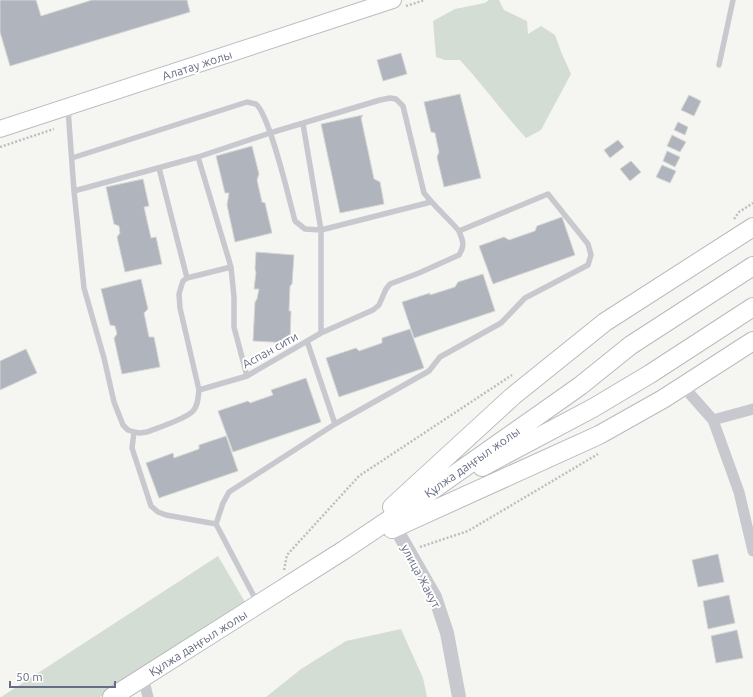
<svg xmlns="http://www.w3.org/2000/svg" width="753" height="697" font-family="Ubuntu,sans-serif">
<rect width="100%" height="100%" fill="#f5f6f2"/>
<!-- green -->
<path fill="#d4ddd3" d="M489,0H499L504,10L527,21L528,34L541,26L555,35L562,54L571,74L541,130L526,138C503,113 483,85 460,60H445L436,57L433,21L455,9L485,3Z
M218,556L245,602L100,697H1Z
M401,629L423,678L427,697H266L301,669L346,641Z"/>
<!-- building -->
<path fill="#b0b4bc" stroke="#d6d7d5" d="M0,0H36L41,16L92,0H187L190,12L10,66L0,32Z
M401,53L407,74L383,81L377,60Z
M460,94L481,178L444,187L437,157L439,152L435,133L431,132L424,102Z
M689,95L701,101L694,116L681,110Z
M363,115L361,118L374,179L380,182L384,204L340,213L321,124Z
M678,122L688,127L685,135L674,130Z
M672,135L686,142L680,152L667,146Z
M618,140L624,147L610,158L604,150Z
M252,146L259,174L257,180L262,202L265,203L272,233L235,242L227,205L229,193H225L216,156Z
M667,151L680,157L675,167L663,161Z
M631,161L641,172L630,181L620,169Z
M662,165L676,171L670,183L656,177Z
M143,179L149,206L144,207L151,238L156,237L162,264L125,272L117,237L120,233L119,226L114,224L106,187Z
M562,217L575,255L493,284L479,246L504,237L509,240L535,231L537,226Z
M256,252L294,255L292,284L290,286L289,311H291L290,343L253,341L255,302L257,299L259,289H254L256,272L255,269Z
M483,274L495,311L414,338L402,302L430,293V295L455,287L458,282Z
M141,279L148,309L144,313L149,337H154L160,367L122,374L114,338L117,334L115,326L110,325L101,289Z
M410,329L424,368L339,397L326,358L356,348L359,351L382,343V338Z
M26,349L37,373L0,390V361Z
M306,378L321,422L233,452L218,411L248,401L250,403L273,395L271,390Z
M226,436L238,471L159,498L146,463L173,453L174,458L199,449V445Z
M718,554L724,582L698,587L692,560Z
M729,595L735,623L708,629L703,601Z
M737,630L743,658L716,663L711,636Z"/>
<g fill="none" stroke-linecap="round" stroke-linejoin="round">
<!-- secondary casing -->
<g stroke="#babcc2" stroke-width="18">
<path id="secondary" d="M0,129L393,0"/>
</g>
<!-- primary casing -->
<g stroke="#b8babf" stroke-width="20">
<path id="primary" d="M482,467L593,408L650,374L753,307
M392,507L513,396L605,322L753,227
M392,529L599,435L663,399L753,341
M112,697L344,550L414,503L580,386L631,345L753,266"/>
</g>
<!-- path -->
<path stroke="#bdbec1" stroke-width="2.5" stroke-dasharray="2 2" stroke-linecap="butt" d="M406,6L425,0
M0,147L54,129
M734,219L739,212L753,203
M420,547L468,531L598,454
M284,570L287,555L359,476L512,375"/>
<!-- service -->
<path stroke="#c8c9ce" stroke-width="5.5" d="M719,65L733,0
M68,109L74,191L84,288L104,358L114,402L123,425L128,430L134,432L140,433L147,432C157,428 186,419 193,411C198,406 198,398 199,390L247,376L321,333L373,310L379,305L386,289L390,284L419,273L459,255C465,245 463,241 459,231L548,194L588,244L591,255L588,265L525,298L501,323L440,357L429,371L335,424
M303,124L321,230L431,202
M198,157L231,267L187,278L183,281L181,287L179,294L180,308L199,390
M72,158L247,102L256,104C270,116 289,199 295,221L305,229L321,230V333
M159,168L187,278
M74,191L198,157L270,133L380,100L390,98L396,99L403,106L424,193C435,207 448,218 459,231
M231,267L234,297V327L247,376
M134,432L132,448L151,506L158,512L166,515L216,524L257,602
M216,524L223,503L229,492L335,424L307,341"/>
<!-- minor -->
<path stroke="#c8c9ce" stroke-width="11" d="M683,386L713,420L739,492L753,551
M713,420L753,409
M143,677L148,697"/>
<!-- tertiary -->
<path stroke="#c8c9ce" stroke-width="14" d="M395,527L435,597L447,633L459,697"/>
<!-- secondary -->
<use href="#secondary" stroke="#fff" stroke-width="16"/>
<!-- primary -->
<use href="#primary" stroke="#fff" stroke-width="18"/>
</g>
<g text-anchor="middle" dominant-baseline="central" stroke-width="4" stroke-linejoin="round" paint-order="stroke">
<!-- street labels -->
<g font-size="12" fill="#656c83" stroke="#fff">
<text transform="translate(197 65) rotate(-18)">Алатау жолы</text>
<text transform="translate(270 350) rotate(-29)">Аспан сити</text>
<text transform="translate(472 462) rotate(-35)">Құлжа даңғыл жолы</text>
<text transform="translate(421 576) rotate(62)">улица Жакут</text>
<text transform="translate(198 643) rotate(-32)">Құлжа даңғыл жолы</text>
</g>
</g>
<!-- scale -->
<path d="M10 681v6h105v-6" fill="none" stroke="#656c83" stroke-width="2"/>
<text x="16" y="681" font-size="12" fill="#656c83" stroke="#ffffff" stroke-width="3" paint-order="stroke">50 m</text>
</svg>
